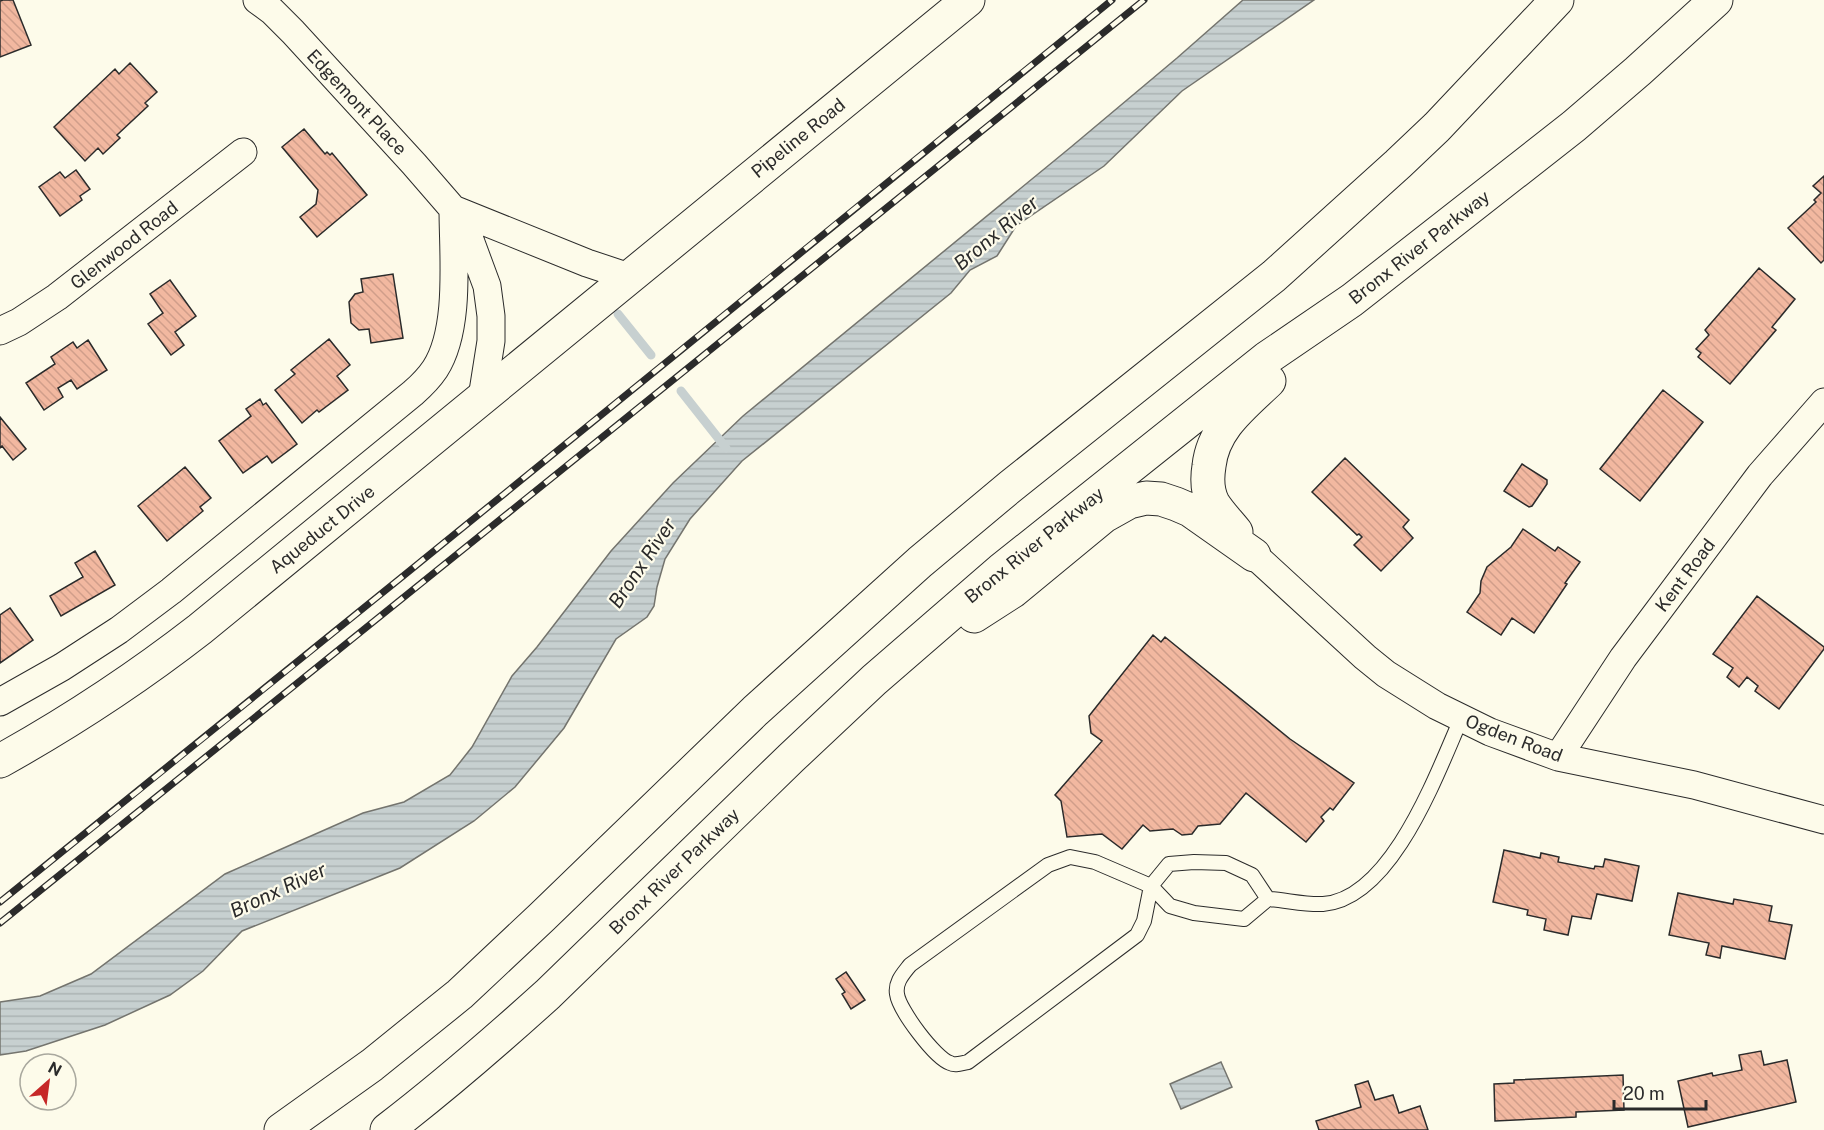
<svg xmlns="http://www.w3.org/2000/svg" width="1824" height="1130" font-family="'Public Sans',sans-serif">
<defs>
<pattern id="water-rules" width="6" height="5" patternUnits="userSpaceOnUse" patternTransform="scale(1.5)"><rect width="6" height="5" fill="#c7d0d0"/><path d="M0 2.5h6" fill="none" stroke="#abb3b3"/></pattern>
<pattern id="building-back-hatch" width="6" height="6" patternUnits="userSpaceOnUse" patternTransform="scale(1.5)"><rect width="6" height="6" fill="#f2b8a0"/><path d="M-1 5l2 2M0 0l6 6M5-1l2 2" fill="none" stroke="#d09e8a"/></pattern>
</defs>
<rect width="100%" height="100%" fill="#fdfbea"/>
<!-- water -->
<path fill="url(#water-rules)" stroke="#74746e" stroke-width="1.5" d="M1243,0H1314L1182,91L1104,166L1016,226L997,256L970,270L951,293L742,461L690,519L665,559L657,587L654,606L647,617L616,639L564,728L515,787L474,821L400,868L242,931L203,971L170,995L105,1025L26,1051L0,1055V1002L40,996L91,974L225,874L363,813L404,802L450,775L472,747L512,676L537,647L611,551L673,483L743,416L1071,147L1177,58Z
M1221,1062L1232,1087L1181,1109L1170,1084Z"/>
<g fill="none" stroke-linecap="round" stroke-linejoin="round">
<!-- stream -->
<path stroke="#c7d0d0" stroke-width="9" d="M618,314L651,355
M681,391L726,448"/>
</g>
<!-- building -->
<path fill="url(#building-back-hatch)" stroke="#2b2b2b" stroke-width="1.5" d="M3,0H13L31,45L0,57V1Z
M130,63L157,92L145,103L148,106L117,135L120,138L103,154L98,148L85,161L54,127L115,69L119,74Z
M304,129L325,154L327,152L330,155L332,153L367,195L317,237L300,217L316,204L318,190L282,147Z
M76,170L90,189L80,196L82,200L60,216L39,187L60,172L65,178Z
M1824,176V260L1821,263L1788,228L1816,202L1814,200L1821,193L1813,186Z
M1759,268L1795,299L1772,327L1776,330L1730,384L1698,357L1701,353L1696,349L1709,335L1705,330Z
M393,274L403,338L371,343L369,329L359,330L351,323L349,302L355,294L363,292L361,279Z
M170,280L196,316L175,332L184,345L171,355L148,324L163,313L150,294Z
M329,339L350,365L337,376L348,390L319,412L317,410L302,423L275,390L295,374L291,370Z
M88,340L107,370L77,389L71,380L58,388L63,397L44,410L26,383L55,364L51,357L73,342L77,348Z
M1663,390L1703,422L1640,501L1600,469Z
M260,399L263,405L266,403L297,444L272,463L267,456L243,473L219,441L251,416L246,409Z
M0,417L26,449L13,460L2,446L0,448Z
M1345,458L1409,520L1403,527L1413,538L1381,571L1354,545L1362,537L1359,534L1357,535L1312,492Z
M1522,464L1547,480V484L1532,506L1529,507L1504,491Z
M185,467L211,498L200,507L203,511L167,541L138,506Z
M1523,529L1555,551L1558,547L1580,562L1565,583L1567,584L1534,633L1512,618L1501,635L1467,612L1480,593L1481,581L1487,567L1511,547Z
M95,551L115,585L61,616L50,596L83,577L75,563Z
M1757,596L1824,647V649L1779,709L1755,691L1758,686L1747,677L1739,687L1727,677L1733,668L1713,654Z
M10,608L33,640L0,663V615Z
M1153,635L1161,642L1165,637L1290,739L1354,783L1333,810L1330,808L1321,817L1324,821L1306,842L1246,793L1220,824L1198,826L1192,834L1182,835L1173,829L1150,831L1143,825L1122,849L1102,834L1067,837L1061,801L1055,795L1102,741L1091,733L1089,716Z
M1504,850L1540,858L1541,853L1559,857L1558,862L1594,869L1595,866L1603,867L1605,859L1639,866L1632,901L1597,894L1591,919L1572,916L1568,935L1544,930L1546,919L1527,915L1528,910L1493,902Z
M1678,893L1733,904L1734,899L1772,906L1769,921L1792,925L1785,959L1722,946L1720,958L1706,955L1709,943L1669,935Z
M846,972L865,1000L851,1009L842,994L845,992L836,979Z
M1761,1051L1764,1065L1787,1060L1796,1102L1688,1127L1678,1081L1712,1073L1713,1076L1742,1070L1739,1055Z
M1623,1075L1624,1110L1576,1112V1117L1495,1121L1494,1084L1514,1083V1080Z
M1368,1081L1375,1100L1393,1095L1399,1113L1420,1106L1428,1130H1319L1316,1121L1361,1107L1355,1085Z"/>
<g fill="none" stroke-linecap="round" stroke-linejoin="round">
<!-- lane casing -->
<g stroke="#2b2b2b" stroke-width="16">
<path id="lane" d="M1268,899L1252,875L1226,863L1194,862L1169,864L1151,886L1144,921L1137,935L968,1062C962,1063 955,1066 950,1063C935,1058 899,1010 897,994C895,982 903,974 910,965L1048,865L1070,857L1095,862L1151,886L1170,906L1194,913L1244,919L1268,899C1286,900 1305,905 1323,904C1392,899 1437,773 1461,719"/>
</g>
<!-- street casing -->
<g stroke="#2b2b2b" stroke-width="29">
<path id="street" d="M257,0L272,11L293,32L414,164L453,209L470,240L487,286L491,316V341L482,398
M0,331L19,322L57,297L243,152
M1254,555L1365,657L1386,674L1437,706L1490,732L1558,757L1694,785L1824,820
M0,702L62,667L119,630L171,591L413,393C421,386 429,378 435,369C461,329 453,256 453,209L587,263L629,277
M1558,757L1623,658L1760,475L1824,402"/>
</g>
<!-- secondary casing -->
<g stroke="#2b2b2b" stroke-width="35">
<path id="secondary" d="M0,761C70,722 137,678 200,629L968,0"/>
</g>
<!-- highway casing -->
<g stroke="#2b2b2b" stroke-width="35">
<path id="highway" d="M1236,532C1229,523 1219,513 1213,503C1207,491 1207,478 1209,466C1213,428 1243,406 1269,381
M974,616L1013,591L1104,516L1129,502L1146,498L1161,499L1176,504L1190,510L1254,555
M281,1130L372,1065L460,994L542,917L755,711L920,562L1011,486L1274,276L1398,164L1437,127L1557,0
M387,1130C443,1087 496,1041 548,994L791,758L874,680L1001,570L1267,358L1352,300L1574,126L1638,71L1716,0"/>
</g>
<!-- lane -->
<use href="#lane" stroke="#fdfbea" stroke-width="14"/>
<!-- street -->
<use href="#street" stroke="#fdfbea" stroke-width="27"/>
<!-- secondary -->
<use href="#secondary" stroke="#fdfbea" stroke-width="33"/>
<!-- highway -->
<use href="#highway" stroke="#fdfbea" stroke-width="33"/>
<!-- rail casing -->
<g stroke="#2b2b2b" stroke-width="7">
<path id="rail" d="M0,902C372,603 741,300 1112,0
M0,923L1144,0"/>
</g>
<!-- rail -->
<use href="#rail" stroke="#fdfbea" stroke-width="4.5" stroke-dasharray="14" stroke-linecap="butt"/>
</g>
<g text-anchor="middle" dominant-baseline="central" stroke-width="4.5" stroke-linejoin="round" paint-order="stroke">
<!-- street labels -->
<g font-size="18" fill="#2b2b2b" stroke="#fdfbea">
<text transform="translate(357 102) rotate(47)">Edgemont Place</text>
<text transform="translate(798 138) rotate(-39)">Pipeline Road</text>
<text transform="translate(124 245) rotate(-38)">Glenwood Road</text>
<text transform="translate(1419 247) rotate(-38)">Bronx River Parkway</text>
<text transform="translate(322 529) rotate(-39)">Aqueduct Drive</text>
<text transform="translate(1034 545) rotate(-39)">Bronx River Parkway</text>
<text transform="translate(1685 575) rotate(-53)">Kent Road</text>
<text transform="translate(1514 738) rotate(21)">Ogden Road</text>
<text transform="translate(674 871) rotate(-44)">Bronx River Parkway</text>
</g>
<!-- water labels -->
<g font-size="20" font-style="italic" fill="#2b2b2b" stroke="#fdfbea">
<text transform="translate(996 233) rotate(-40)">Bronx River</text>
<text transform="translate(642 563) rotate(-56)">Bronx River</text>
<text transform="translate(278 890) rotate(-25)">Bronx River</text>
</g>
</g>
<!-- north arrow -->
<g transform="translate(48 1082) rotate(28)"><circle r="28" fill="#fdfbea" stroke="#a9a89e" stroke-width="1.5"/>
<path d="M0-4.5L10 22L0 15L-10 22Z" fill="#c62828"/>
<text y="-9" font-size="16" font-weight="bold" text-anchor="middle" fill="#2b2b2b">N</text>
</g>
<!-- scale -->
<path d="M1614 1100v9h92v-9" fill="none" stroke="#2b2b2b" stroke-width="3"/>
<text x="1623" y="1100" font-size="18" fill="#2b2b2b" stroke="#fdfbea" stroke-width="4.5" paint-order="stroke">20 m</text>
</svg>
